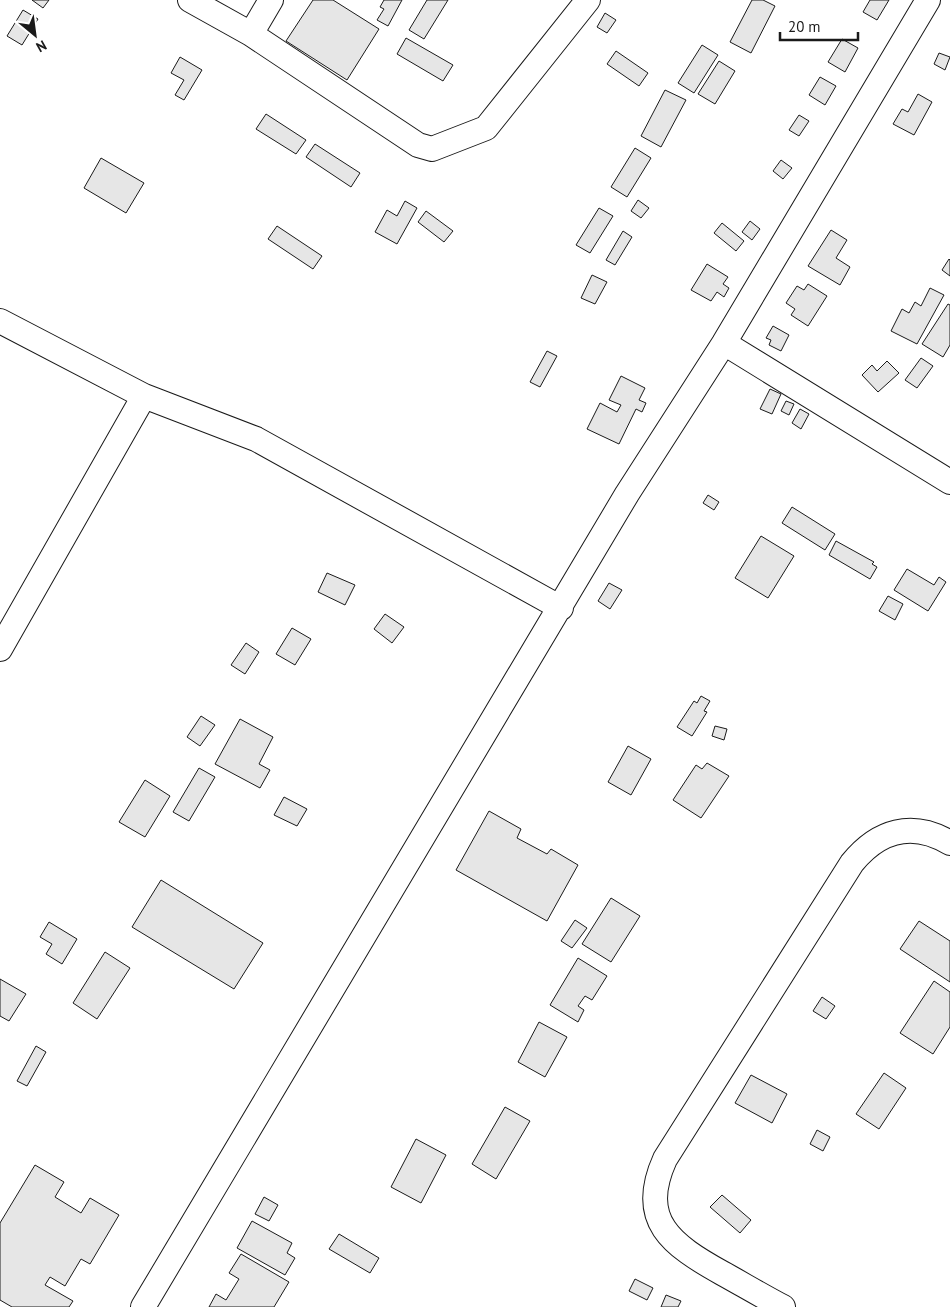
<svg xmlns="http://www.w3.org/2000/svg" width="950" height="1307" font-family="'PT Sans',sans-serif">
<rect width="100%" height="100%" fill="#fff"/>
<!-- building -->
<path fill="#e6e6e6" stroke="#1a1a1a" d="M32,0H49L43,8Z
M313,0H333L379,29L347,80L286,41Z
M384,0H402L388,26L377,20L384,9L380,7Z
M427,0H448L424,39L409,30Z
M752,0H763L775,6L751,53L730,42Z
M870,0H889L877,20L863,12Z
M23,10L38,19L22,45L7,36Z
M605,13L616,20L607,33L597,27Z
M406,38L453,65L443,81L397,54Z
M842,39L858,48L845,72L828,62Z
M702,45L718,55L694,93L678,83Z
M616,51L648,73L639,86L607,64Z
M939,53L950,57L945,70L934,64Z
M180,57L202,70L184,100L175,95L184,80L171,73Z
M719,61L735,71L715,104L698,94Z
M820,77L836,86L825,105L809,95Z
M665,90L686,100L661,147L641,136Z
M918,94L932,102L914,135L893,124L902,109L908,112Z
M266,114L306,140L296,154L256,129Z
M799,115L809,121L799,136L789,130Z
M315,144L360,173L351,187L306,157Z
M635,148L651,158L627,197L611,187Z
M101,158L144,183L126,213L84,188Z
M781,160L792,168L783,179L773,171Z
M638,200L649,208L641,218L631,211Z
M405,201L417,208L397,244L375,232L387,210L397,216Z
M599,208L613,216L590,253L576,245Z
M426,211L453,231L444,242L418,222Z
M750,221L760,229L752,240L742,232Z
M722,223L744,241L736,251L714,233Z
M277,226L322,256L313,269L268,239Z
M831,230L847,240L836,258L850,267L840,285L808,266Z
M623,231L632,237L615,265L606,260Z
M949,259L950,260V276L942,270Z
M707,264L728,277L723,284L729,288L724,297L717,292L711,301L691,290Z
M592,275L607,282L595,304L581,298Z
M808,284L827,296L808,326L791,315L795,309L786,303L797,286L804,290Z
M930,288L944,295L917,344L891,331L902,309L909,313L915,302L921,306Z
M948,304L950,305V345L943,357L922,344Z
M773,326L789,335L781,351L769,345L771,340L766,338Z
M547,351L557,356L540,387L530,382Z
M921,358L933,366L917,388L905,380Z
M887,361L899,373L878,392L862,375L872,365L877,371Z
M621,376L645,388L639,400L646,403L642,412L636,409L619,444L587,429L600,403L617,412L621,405L609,400Z
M770,389L781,394L772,414L760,409Z
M786,401L794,404L789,415L781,411Z
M800,409L809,414L801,429L792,423Z
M708,495L719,502L714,510L703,503Z
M792,507L835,534L825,550L782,523Z
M761,536L794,556L768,598L735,578Z
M836,541L874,562L872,564L877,567L870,579L829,555Z
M907,569L934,585L939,577L946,582L928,611L894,590Z
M327,573L355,585L345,605L318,592Z
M609,583L622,590L610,609L598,601Z
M888,596L903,604L895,620L879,611Z
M385,614L404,627L392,643L374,629Z
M292,628L311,639L295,665L276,654Z
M246,643L259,652L245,674L231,665Z
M701,696L710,701L704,711L707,712L692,736L677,727L694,701L697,703Z
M201,716L215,725L200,746L187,737Z
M240,719L273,737L259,764L270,770L260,788L215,764Z
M715,726L727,729L724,740L712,736Z
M628,746L651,759L631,795L608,782Z
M707,763L729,776L701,818L673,800L696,765L702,769Z
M199,768L215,777L189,821L173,812Z
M145,780L170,796L145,837L119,822Z
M284,797L307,809L297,826L274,815Z
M489,811L521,829L517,838L547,854L551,849L578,865L547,921L456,870Z
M161,880L263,943L234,989L132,927Z
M611,898L640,916L611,962L582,944Z
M575,920L587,928L572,948L561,941Z
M919,921L950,941V982L900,949Z
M49,922L77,939L62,964L46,954L52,944L40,937Z
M105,952L130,968L97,1019L73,1003Z
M578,958L607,976L592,1000L585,996L578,1006L584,1010L578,1022L550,1005Z
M0,979L26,994L9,1021L0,1016Z
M934,981L950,992V1027L933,1054L900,1033Z
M822,997L835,1006L826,1019L813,1011Z
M539,1022L567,1037L545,1077L518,1062Z
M36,1046L46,1052L27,1086L17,1081Z
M884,1073L906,1088L879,1129L856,1114Z
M751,1075L787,1094L772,1123L735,1103Z
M505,1107L530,1121L496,1179L472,1164Z
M817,1130L830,1137L823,1151L810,1144Z
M416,1139L446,1155L421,1203L391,1187Z
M35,1165L64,1182L55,1197L81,1213L90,1198L119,1215L90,1264L81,1259L65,1286L50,1277L45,1285L73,1301L69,1307H12L0,1300V1223Z
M722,1195L751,1220L740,1233L710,1207Z
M264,1197L278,1205L269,1221L255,1214Z
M252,1221L292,1243L287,1253L295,1258L285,1275L237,1248Z
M339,1234L379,1258L370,1273L329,1249Z
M241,1254L289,1282L274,1307H209L216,1294L226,1300L239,1279L229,1273Z
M635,1279L653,1288L647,1300L629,1291Z
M666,1295L681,1301L678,1307H661Z"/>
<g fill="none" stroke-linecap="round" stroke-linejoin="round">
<!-- street casing -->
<g stroke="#1a1a1a" stroke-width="26">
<path id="street" d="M190,0L251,34L418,145L432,149L486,128L588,0
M251,34L271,0
M0,321L144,396L0,649
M724,343L950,482
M144,396L256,439L561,608
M143,1307L627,494L724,343L928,0
M783,1307C762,1296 742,1284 722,1273C672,1245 637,1221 665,1159L852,863C878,831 912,820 950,843"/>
</g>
<!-- street -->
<use href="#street" stroke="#fff" stroke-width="24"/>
</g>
<!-- north arrow -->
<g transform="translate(35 35) rotate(151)" stroke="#ffffff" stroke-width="4" paint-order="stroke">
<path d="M0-4L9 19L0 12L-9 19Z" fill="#1a1a1a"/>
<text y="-8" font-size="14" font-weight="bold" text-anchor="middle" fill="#1a1a1a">N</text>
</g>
<!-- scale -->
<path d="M780 32v8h78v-8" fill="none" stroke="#1a1a1a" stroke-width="2.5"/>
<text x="788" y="32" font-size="15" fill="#1a1a1a" stroke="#ffffff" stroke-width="4" paint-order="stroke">20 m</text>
</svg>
